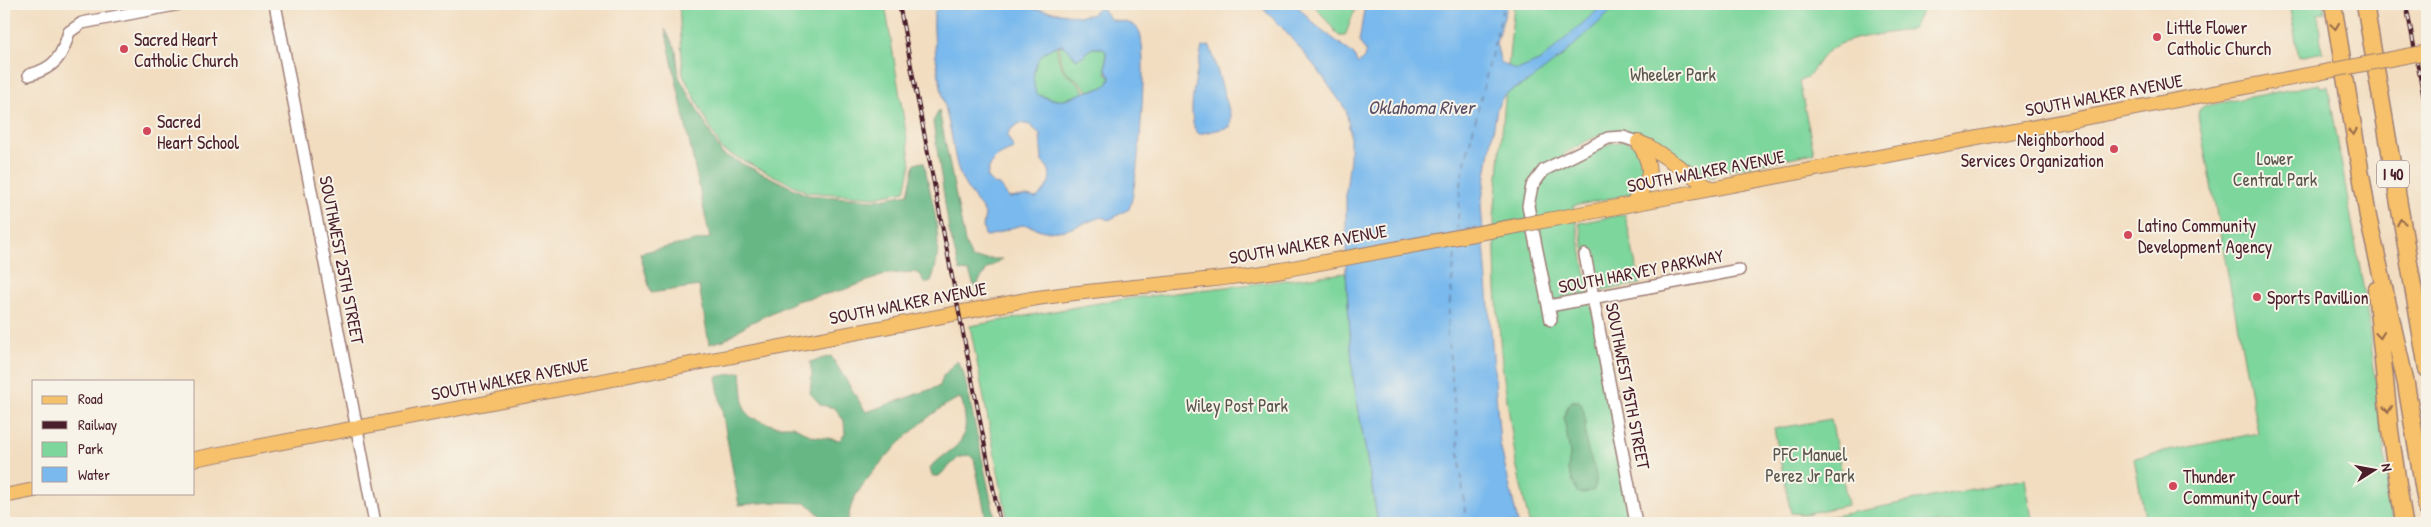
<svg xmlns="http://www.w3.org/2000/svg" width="2431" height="527" font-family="'Patrick Hand',sans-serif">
<rect width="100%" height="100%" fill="#f7f3e8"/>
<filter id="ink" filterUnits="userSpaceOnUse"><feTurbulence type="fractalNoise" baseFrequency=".02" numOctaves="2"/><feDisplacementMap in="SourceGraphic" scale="10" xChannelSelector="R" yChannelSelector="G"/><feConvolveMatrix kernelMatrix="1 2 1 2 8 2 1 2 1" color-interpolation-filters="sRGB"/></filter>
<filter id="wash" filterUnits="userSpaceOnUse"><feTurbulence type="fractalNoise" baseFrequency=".0096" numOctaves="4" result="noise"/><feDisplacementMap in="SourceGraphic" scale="20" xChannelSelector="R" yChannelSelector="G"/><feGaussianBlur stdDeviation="1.12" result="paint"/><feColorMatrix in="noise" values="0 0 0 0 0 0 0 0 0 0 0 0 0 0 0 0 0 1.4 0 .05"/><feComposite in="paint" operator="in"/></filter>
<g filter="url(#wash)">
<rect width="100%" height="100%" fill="#f2ddc0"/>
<!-- green -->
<path fill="#7dd69c" stroke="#647a64" d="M679,4H885L911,164L905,191L874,197L807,192L722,150L683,75Z
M1316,4H1357L1345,36H1339L1315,6Z
M1514,4H1925L1913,29C1889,34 1843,36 1826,53C1816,63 1812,76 1799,82L1814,153L1715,173V177C1680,172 1645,124 1610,132C1594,136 1578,146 1564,154L1565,165L1611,143L1625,141L1636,146L1646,173L1632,194L1573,206L1632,523H1529L1516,463L1502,364L1496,289L1494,217Z
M2271,4H2324L2325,13L2318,14L2322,52L2299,57L2289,5L2272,8Z
M1061,45L1070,51L1076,59L1083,56L1092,48H1102L1106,51V73L1110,77C1109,89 1097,89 1088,91C1072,70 1059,78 1059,46Z
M1057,46C1058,79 1072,70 1085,92L1061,101L1038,95C1022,80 1038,50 1057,46Z
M2319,84L2320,87L2328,86L2366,303L2393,523H2146L2134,458L2258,433L2198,116L2199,110L2204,106Z
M1625,214L1640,284L1603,290L1596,284L1592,285L1579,223Z
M1346,273L1353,377L1378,523H1008L970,326L1116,300Z
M1831,419L1848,505L1804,514L1791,513L1774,429Z
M2025,479L2033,523H1798Z"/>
<!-- forest -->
<path fill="#66b784" stroke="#586b58" d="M665,29L676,50L679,77L722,154L807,195L876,200L908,194L915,163L924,162C931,201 947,243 931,281L924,283L921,275L914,272L887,274L843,290L796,301L748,324L724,340L709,344L699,286L651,293L640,253L710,238Z
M939,110L965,242L972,259H1002L987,269L975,288L969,272L960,271L949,230L933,122Z
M831,356L866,412L940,386L943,376L957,361L963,371L968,393L996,523H987L974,459L969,455L958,458L939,476H932L930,468L934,463C952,449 968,443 965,418C964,411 964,404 960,398C931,407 866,473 853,501C850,508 849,516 847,523H825V520L807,503L772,502L739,505L716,377L741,372L744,408L750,417L775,426H793L812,436L840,440L845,434L844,421L835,408L821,405L810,393L812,375L810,362Z
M1572,401H1579C1589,414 1583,432 1587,447C1589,457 1596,468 1596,478C1597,482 1595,487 1594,490L1581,494L1577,492L1568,469L1570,454L1564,418L1567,408Z"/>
<!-- water -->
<path fill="#79b9ed" stroke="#626c8c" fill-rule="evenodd" d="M944,4H1008L1078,16L1090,15L1101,7L1110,19C1119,22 1132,21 1138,29C1150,45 1138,189 1129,209L1109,220L1101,217C1083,223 1065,234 1045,231C1035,229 1028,223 1018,226C1008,228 998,234 988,236L985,235L983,227L985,214C979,203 971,195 965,185C956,170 954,150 951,133C942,94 932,52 934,12ZM1061,45L1070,51L1076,59L1083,56L1092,48H1103L1106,52V69L1110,77C1109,90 1094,89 1085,92C1077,94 1071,100 1062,100C1055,101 1041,97 1036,93C1029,70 1037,50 1061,45ZM1020,123L1030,125L1040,134L1042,162C1057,172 1048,190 1036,198L1026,196L1009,198L999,185L993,184L987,178C989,160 997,155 1014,149L1007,135L1011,129Z
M1258,4H1296L1313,23L1353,54L1358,64L1364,58L1366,51L1359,42L1365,4H1508L1496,43L1501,63L1517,70L1541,60L1601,7L1606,4H1619L1561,57L1532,79L1504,95L1497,108L1481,206L1500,444L1518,523H1378L1353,377L1346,273V191L1350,158V132L1346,110L1318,70L1280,25Z
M1210,46L1231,117L1230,127L1199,134C1183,123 1199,64 1202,47Z"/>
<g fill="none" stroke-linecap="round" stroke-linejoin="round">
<!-- ferry -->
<path stroke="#584d65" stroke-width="1" stroke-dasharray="6 5" stroke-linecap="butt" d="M1457,230L1462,175L1504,4
M1456,244L1447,330L1466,523"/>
</g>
</g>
<g filter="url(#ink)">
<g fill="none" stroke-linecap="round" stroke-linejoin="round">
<!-- minor casing -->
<g stroke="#9e7e76" stroke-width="14">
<path id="minor" d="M275,4L375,523
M29,75C55,68 62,57 69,32L82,23L180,4
M1585,255L1636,523
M1549,306L1739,270
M1551,320L1528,206L1532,186L1544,170L1608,138L1623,137L1638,142"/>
</g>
<!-- major casing -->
<g stroke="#9e7e76" stroke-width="16">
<path id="major" d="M1638,142L1650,147L1712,189
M1632,204C1650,179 1656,171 1638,142
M1564,217L2318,73
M194,459L1031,299C1114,286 1199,284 1282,270
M4,496L34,490"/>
</g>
<!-- highway casing -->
<g stroke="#9e7e76" stroke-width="19">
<path id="highway" d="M2333,4L2368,217L2406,384L2427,509
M2365,4L2427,369
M2376,290L2390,431L2404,523"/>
</g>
<!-- minor -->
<use href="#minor" stroke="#fff" stroke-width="11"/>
<!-- major -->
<use href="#major" stroke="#f6c16b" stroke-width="14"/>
<!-- highway -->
<use href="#highway" stroke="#f6c16b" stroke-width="16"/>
<!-- rail casing -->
<g stroke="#4a1f2b" stroke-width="4">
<path id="rail" d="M899,4L1000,523
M2406,4L2427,114"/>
</g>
<!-- rail -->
<use href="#rail" stroke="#f7f3e8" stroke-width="2" stroke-dasharray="5.5" stroke-linecap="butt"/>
<!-- major-bridge casing -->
<g stroke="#9e7e76" stroke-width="16" stroke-linecap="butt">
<path id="major-bridge" d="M2318,73L2427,52
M1282,270L1564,217"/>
</g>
<!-- major-bridge -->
<use href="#major-bridge" stroke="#f6c16b" stroke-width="14"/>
</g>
<!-- one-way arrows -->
<defs><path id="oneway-chevron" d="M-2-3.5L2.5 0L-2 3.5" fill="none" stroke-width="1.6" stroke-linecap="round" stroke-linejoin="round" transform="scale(1.25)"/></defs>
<g stroke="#976848">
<use href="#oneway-chevron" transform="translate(2335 26) rotate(82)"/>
<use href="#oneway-chevron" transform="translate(2353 132) rotate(80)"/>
<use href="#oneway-chevron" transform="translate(2401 222) rotate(-100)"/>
<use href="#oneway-chevron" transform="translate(2380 335) rotate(84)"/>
<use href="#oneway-chevron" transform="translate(2388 409) rotate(84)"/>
</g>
</g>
<!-- markers -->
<g fill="#d1495b" stroke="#f7f3e8" stroke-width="2">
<circle cx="2157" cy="37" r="5"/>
<circle cx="124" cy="49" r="5"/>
<circle cx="147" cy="131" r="5"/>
<circle cx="2114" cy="149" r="5"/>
<circle cx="2128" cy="235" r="5"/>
<circle cx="2257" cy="297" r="5"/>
<circle cx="2173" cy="486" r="5"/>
</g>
<g text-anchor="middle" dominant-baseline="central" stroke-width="4" stroke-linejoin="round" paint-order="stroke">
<!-- shield labels -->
<rect fill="#f7f3e8" stroke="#7e5f64" stroke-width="1" x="2377" y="160.5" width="32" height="27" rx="4"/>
<g font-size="16" font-weight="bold" fill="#4a1f2b">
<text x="2393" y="174">I 40</text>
</g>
<!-- poi labels -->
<g font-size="18" fill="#4a1f2b" stroke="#f7f3e8" text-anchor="start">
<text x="2167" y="27">Little Flower<tspan x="2167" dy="21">Catholic Church</tspan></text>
<text x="134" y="39">Sacred Heart<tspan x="134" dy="21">Catholic Church</tspan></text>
<text x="157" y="121">Sacred<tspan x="157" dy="21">Heart School</tspan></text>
<text x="2104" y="139" text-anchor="end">Neighborhood<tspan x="2104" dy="21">Services Organization</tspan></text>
<text x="2138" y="225">Latino Community<tspan x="2138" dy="21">Development Agency</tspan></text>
<text x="2267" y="297">Sports Pavillion</text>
<text x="2183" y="476">Thunder<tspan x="2183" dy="21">Community Court</tspan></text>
</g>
<!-- park labels -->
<g font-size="18" fill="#59564d" stroke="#f7f3e8">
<text x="1673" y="74">Wheeler Park</text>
<text x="2275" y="158">Lower<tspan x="2275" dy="21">Central Park</tspan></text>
<text x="1237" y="405">Wiley Post Park</text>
<text x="1810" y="454">PFC Manuel<tspan x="1810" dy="21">Perez Jr Park</tspan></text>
</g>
<!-- street labels -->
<g font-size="18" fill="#4a1f2b" stroke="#f7f3e8">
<text transform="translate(2104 95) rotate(-11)">SOUTH WALKER AVENUE</text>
<text transform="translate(1706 171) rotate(-11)">SOUTH WALKER AVENUE</text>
<text transform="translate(1308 244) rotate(-10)">SOUTH WALKER AVENUE</text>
<text transform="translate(342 260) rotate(79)">SOUTHWEST 25TH STREET</text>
<text transform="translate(1641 271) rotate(-11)">SOUTH HARVEY PARKWAY</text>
<text transform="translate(908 303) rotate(-11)">SOUTH WALKER AVENUE</text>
<text transform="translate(510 379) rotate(-11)">SOUTH WALKER AVENUE</text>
<text transform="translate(1628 386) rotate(79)">SOUTHWEST 15TH STREET</text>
</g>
<!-- water labels -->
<g font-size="19" font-style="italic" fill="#584d65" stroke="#f7f3e8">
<text x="1421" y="107">Oklahoma River</text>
</g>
</g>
<!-- margin -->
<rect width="2431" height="527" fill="none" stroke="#f7f3e8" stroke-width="20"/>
<!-- legend -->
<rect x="32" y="380" width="162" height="115" fill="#f7f3e8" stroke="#b29e9c"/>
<rect x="42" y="396" width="25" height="8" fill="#f6c16b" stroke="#b29e9c"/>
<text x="78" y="404" font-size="15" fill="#4a1f2b">Road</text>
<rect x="42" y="421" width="25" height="8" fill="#4a1f2b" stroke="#b29e9c"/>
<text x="78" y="430" font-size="15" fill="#4a1f2b">Railway</text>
<rect x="42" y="442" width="25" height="15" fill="#7dd69c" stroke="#b29e9c"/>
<text x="78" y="454" font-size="15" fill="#4a1f2b">Park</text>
<rect x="42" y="467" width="25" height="15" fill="#79b9ed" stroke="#b29e9c"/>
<text x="78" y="480" font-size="15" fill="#4a1f2b">Water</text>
<!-- north arrow -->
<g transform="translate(2374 470) rotate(79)" stroke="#f7f3e8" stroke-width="4" paint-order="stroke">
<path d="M0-4L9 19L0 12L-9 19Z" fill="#4a1f2b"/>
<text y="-8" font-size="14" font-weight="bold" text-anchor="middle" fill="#4a1f2b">N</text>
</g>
</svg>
